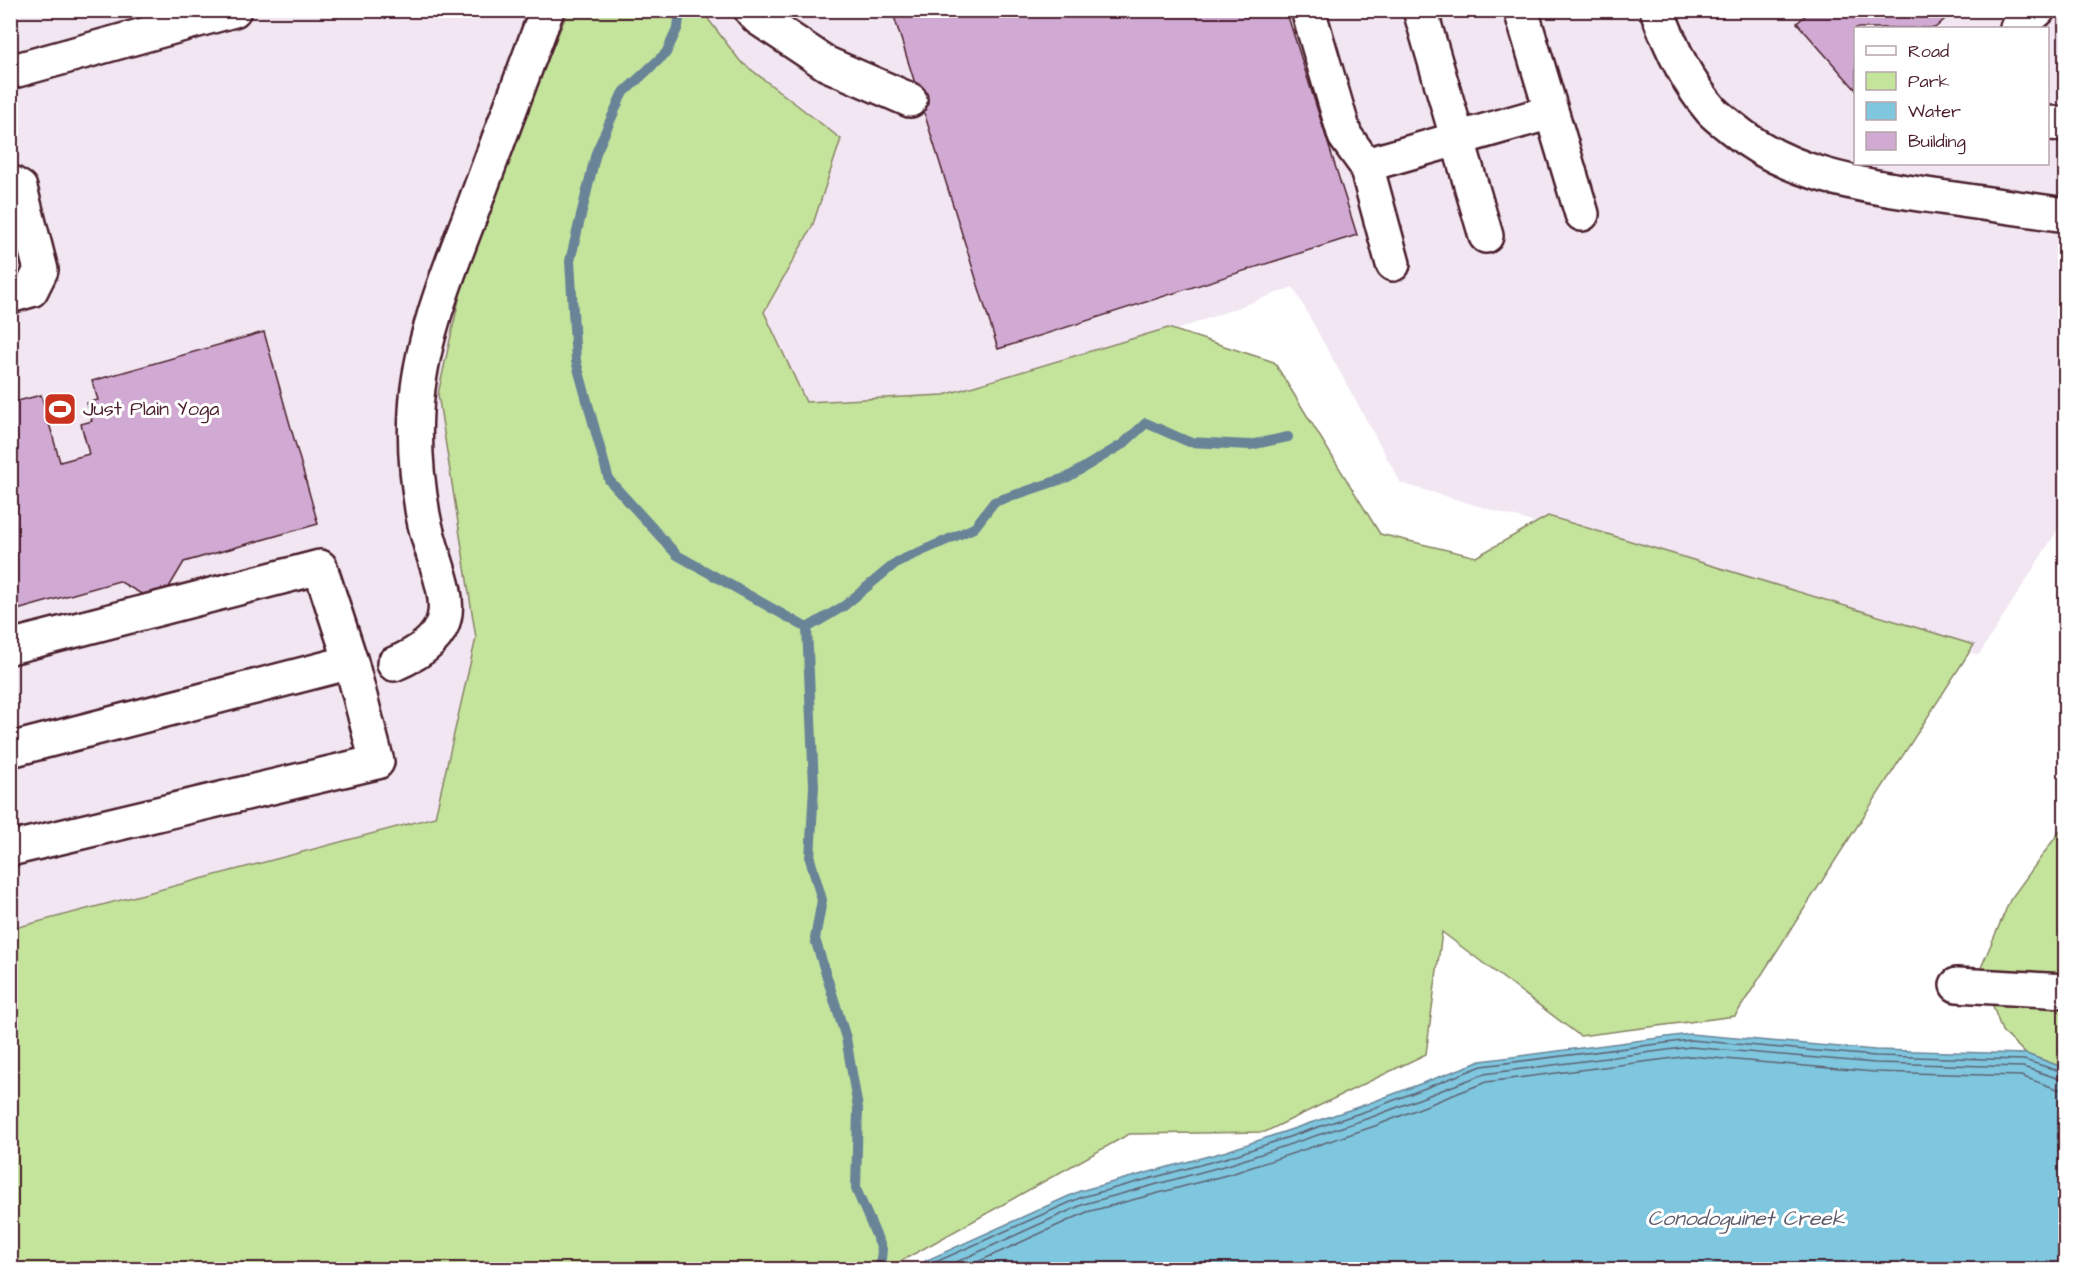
<svg xmlns="http://www.w3.org/2000/svg" width="2076" height="1280" font-family="'Architects Daughter',sans-serif">
<rect width="100%" height="100%" fill="#fff"/>
<filter id="ink" filterUnits="userSpaceOnUse"><feTurbulence type="fractalNoise" baseFrequency=".0167" numOctaves="2"/><feDisplacementMap in="SourceGraphic" scale="12" xChannelSelector="R" yChannelSelector="G"/><feConvolveMatrix kernelMatrix="1 2 1 2 8 2 1 2 1" color-interpolation-filters="sRGB"/></filter>
<g filter="url(#ink)">
<!-- built -->
<path fill="#f1e6f2" fill-rule="evenodd" d="M11,11H588L459,834L11,951Z
M629,11H2065V518L1979,655L1401,483L1293,287L715,499ZM1856,28H2048V164H1856Z"/>
<!-- green -->
<path fill="#c4e49c" stroke="#878264" stroke-width="1.5" d="M568,11H702L740,61L841,139L812,227L764,312L806,402L944,395L1168,328L1274,362L1380,534L1476,557L1548,516L1974,645L1735,1016L1580,1036L1442,932L1426,1054L1265,1132L1129,1134L887,1269L11,1270V929L435,817L476,638L438,394L472,241Z
M2065,824V1068L2026,1054L2002,1031L1980,970L2010,900Z"/>
<!-- water -->
<path fill="#7ec7df" stroke="#698497" stroke-width="1.5" d="M1690,1034L1875,1050L2026,1054L2065,1068V1269H919L925,1261L1080,1191L1227,1151L1367,1104L1481,1061Z"/>
<g fill="none" stroke-linecap="round" stroke-linejoin="round">
<!-- shore -->
<path stroke="#5f6273" stroke-width="1.5" d="M926,1270L929,1265L1082,1197L1229,1157L1369,1110L1482,1066L1690,1040L1875,1056L2024,1060L2066,1073
M939,1270L1084,1204L1231,1164L1372,1117L1484,1074L1690,1047L1875,1063L2023,1067L2066,1081
M960,1270L1087,1212L1234,1173L1375,1126L1486,1082L1690,1056L1874,1072L2021,1076L2057,1089L2066,1090"/>
<!-- stream -->
<path stroke="#698497" stroke-width="10" d="M680,10L678,27L666,53L622,94L596,153L570,261L576,361L609,480L677,555L807,628
M807,628L814,786L810,859L822,900L815,939L846,1038L858,1108L856,1189L882,1249L880,1270
M807,628L844,606L897,562L974,528L994,502L1068,477L1123,444L1146,423L1189,442L1250,445L1288,437"/>
</g>
<!-- building -->
<path fill="#d0aad2" stroke="#4a1f2b" stroke-width="1.5" d="M892,10H1286L1357,235L998,349Z
M1811,10H1955L1935,28H1856V90L1797,23Z
M264,332L318,524L184,562L159,604L119,581L10,612V403L41,395L60,462L89,454L81,424L92,421L87,403L98,400L92,381Z"/>
<g fill="none" stroke-linecap="round" stroke-linejoin="round">
<!-- minor casing -->
<g stroke="#4a1f2b" stroke-width="38">
<path id="minor" d="M751,10L758,18L827,64L910,100
M1308,10L1345,136L1366,165L1393,264
M1420,10L1486,236
M1521,10L1582,214
M1657,10C1670,46 1686,81 1711,110C1717,117 1725,122 1732,128C1790,177 1866,186 1940,197C1982,203 2024,209 2066,215
M2017,28L2038,10
M10,72L234,10
M2048,123L2066,124
M1366,165L1551,112
M10,182L20,188L41,270L31,290L10,296
M10,647L320,567L351,662L377,762L10,849
M394,664C480,628 435,581 423,515C417,481 414,446 416,411C419,344 448,273 472,211C497,144 522,77 547,10
M10,750L351,662
M1957,985L2066,991"/>
</g>
<!-- minor -->
<use href="#minor" stroke="#fff" stroke-width="33"/>
</g>
</g>
<!-- icons -->
<defs>
<g id="stadium-square" transform="scale(1.725)"><rect x="-9" y="-9" width="18" height="18" rx="4" fill="#c8321e" stroke="#fff"/><path d="M0-5a6.5 5 0 1 0 0 10a6.5 5 0 1 0 0-10ZM-3.5-1.8h7v3.6h-7Z" fill="#fff"/></g>
</defs>
<g fill-rule="evenodd">
<use href="#stadium-square" x="60" y="409"/>
</g>
<g text-anchor="middle" dominant-baseline="central" stroke-width="6" stroke-linejoin="round" paint-order="stroke">
<!-- poi labels -->
<g font-size="20" fill="#4a1f2b" stroke="#fff" text-anchor="start">
<text x="83" y="409">Just Plain Yoga</text>
</g>
<!-- water labels -->
<g font-size="21" font-style="italic" fill="#5c5a6a" stroke="#fff">
<text x="1746" y="1218">Conodoguinet Creek</text>
</g>
</g>
<!-- margin -->
<rect width="2076" height="1280" fill="none" stroke="#fff" stroke-width="36"/>
<rect x="18" y="18" width="2040" height="1244" fill="none" stroke="#4a1f2b" stroke-width="2" filter="url(#ink)"/>
<!-- legend -->
<rect x="1854" y="27" width="195" height="138" fill="#ffffff" stroke="#b7a5aa" stroke-width="1.5"/>
<rect x="1866" y="46" width="30" height="9" fill="#ffffff" stroke="#b7a5aa" stroke-width="1.5"/>
<text x="1908" y="57" font-size="18" fill="#4a1f2b">Road</text>
<rect x="1866" y="72" width="30" height="18" fill="#c4e49c" stroke="#b7a5aa" stroke-width="1.5"/>
<text x="1908" y="87" font-size="18" fill="#4a1f2b">Park</text>
<rect x="1866" y="102" width="30" height="18" fill="#7ec7df" stroke="#b7a5aa" stroke-width="1.5"/>
<text x="1908" y="117" font-size="18" fill="#4a1f2b">Water</text>
<rect x="1866" y="132" width="30" height="18" fill="#d0aad2" stroke="#b7a5aa" stroke-width="1.5"/>
<text x="1908" y="147" font-size="18" fill="#4a1f2b">Building</text>
</svg>
